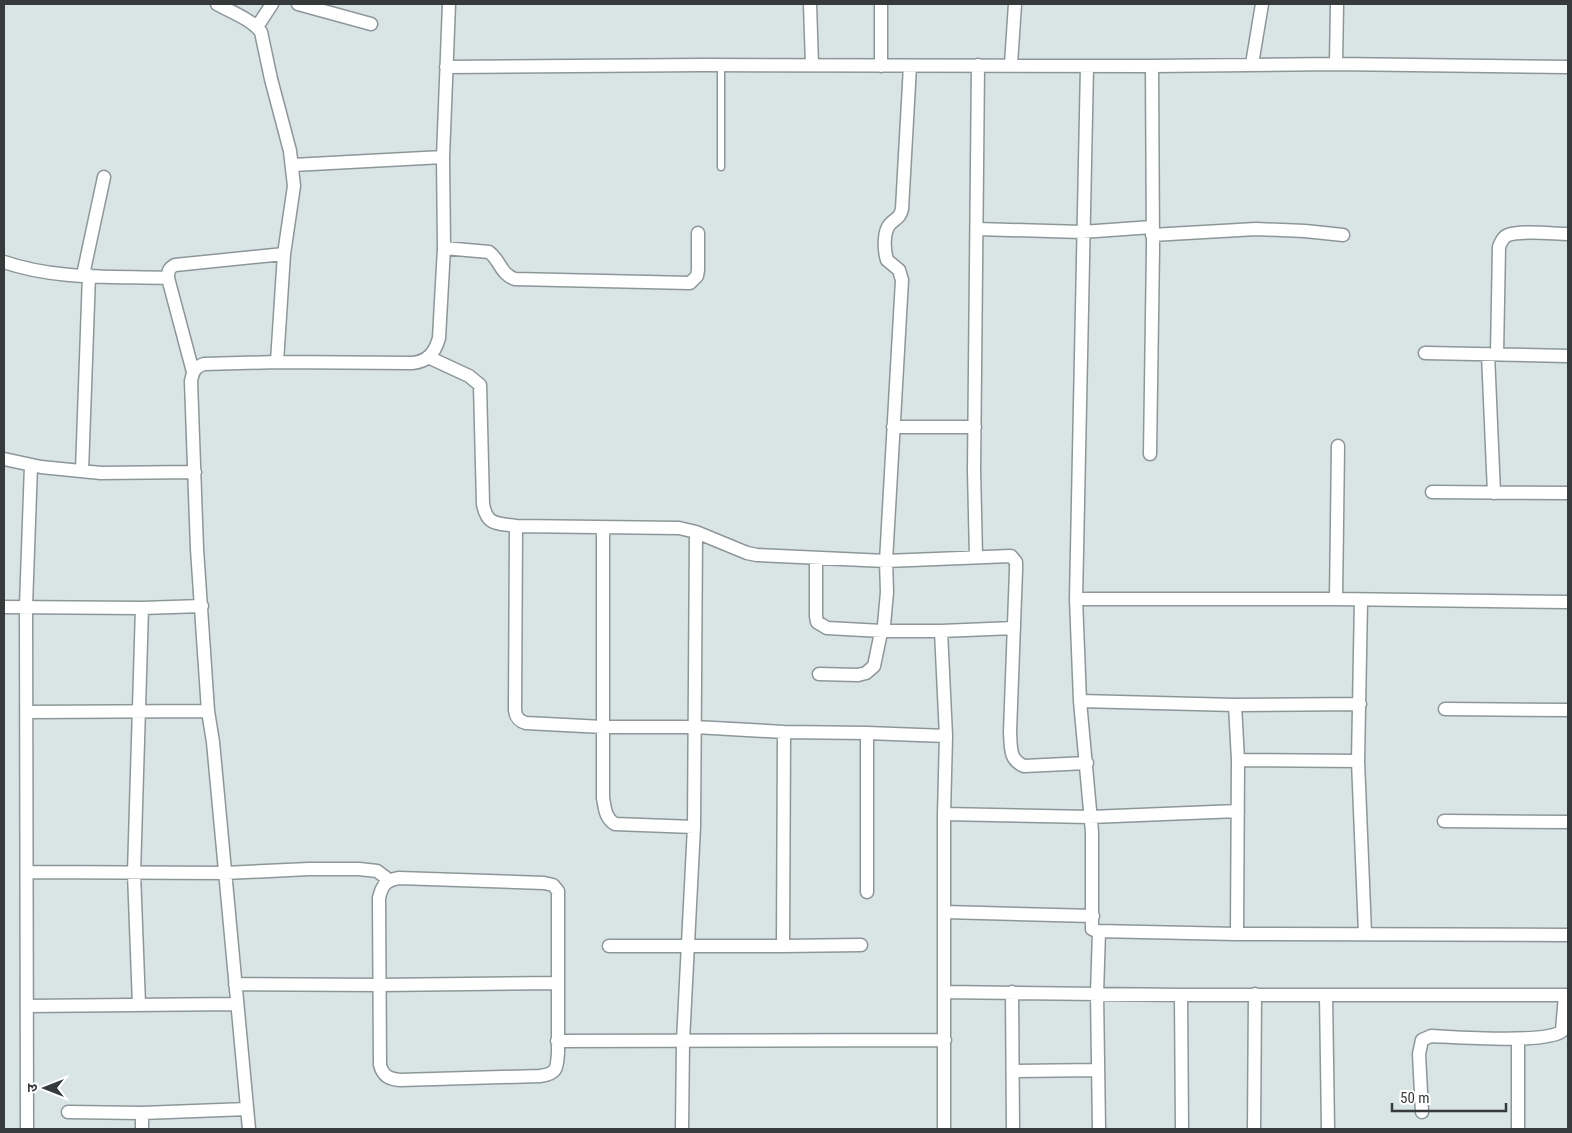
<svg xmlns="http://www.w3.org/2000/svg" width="1572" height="1133" font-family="'Roboto Condensed','Noto Sans Devanagari',sans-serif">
<rect width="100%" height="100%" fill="#d9e4e5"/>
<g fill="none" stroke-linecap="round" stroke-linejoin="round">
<!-- lane casing -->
<g stroke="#8d9799" stroke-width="9">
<path id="lane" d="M721,65V167"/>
</g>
<!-- street casing -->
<g stroke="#8d9799" stroke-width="15">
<path id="street" d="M217,4C231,12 251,19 261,32L271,79L290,151L294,186L284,254L277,362
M298,4L371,24
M810,4L812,65
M257,27L272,4
M1011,64L1015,4
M1252,64L1262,4
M1336,64L1337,4
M881,66V4
M1087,66L1076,599L1080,701L1092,832V929L1096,931L1237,934L1568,935
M446,67L702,65L1152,66L1336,64L1568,67
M293,165L443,157
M977,229L1082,232L1152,227
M1152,235L1256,229L1305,231L1343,235
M444,248L489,252C500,260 501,275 515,279L690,283L697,276L698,270V233
M4,262C56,280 113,276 168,278
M83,275L104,177
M1425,353L1568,356
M1488,354L1494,493
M1497,354L1499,247C1501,242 1503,237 1508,235C1521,230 1554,234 1568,234
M428,357L469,376L480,385L483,504C487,526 497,523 516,526L679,528L696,532L747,553L757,555L886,561L1011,556L1016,562V570L1010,732C1011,747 1009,760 1024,766L1087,763
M193,372L168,278C168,271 169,268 175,265L284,254
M893,427H975
M1150,454L1153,249L1152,66
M4,459L41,467L101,473L195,472
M82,471L89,275
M1432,492L1568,493
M516,526L515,710C516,718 519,721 526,723L603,727H695L784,732L867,733L946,736
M603,528V798C605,808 605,818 615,824L694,827
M976,557L974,470L978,65
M816,559V616L817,622L827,628L882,631H941L1014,628
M1076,599H1336L1568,602
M1336,599L1338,446
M1361,600L1358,761L1365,933
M4,607L142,608L202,606
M941,631L946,736L944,814V1129
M819,674L858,675L866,673L874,666L880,637L884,625L887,592L886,561L902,280L899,270L887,260C884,250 883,232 890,224C896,218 900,218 902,209L910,66
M1080,701L1235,705L1360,704
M1235,705L1238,760L1237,934
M1445,709L1568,710
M27,712L208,711
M1238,760L1358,761
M944,814L1090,817L1238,811
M1444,821L1568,822
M28,872L225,873L309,869H359L377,871L389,880
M399,878L544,883L553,885L558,891V1053C557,1068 557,1074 540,1076L400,1080C389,1079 383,1076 380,1065L379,898C382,885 386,880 399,878Z
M867,892V733
M945,912L1093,916
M609,946H783L861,945
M783,946L784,732
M235,984L379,985L557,983
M945,992L1181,995H1568
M1012,992L1013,1129
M1181,995L1182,1129
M1326,995L1328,1129
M139,1005L134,873L142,608
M27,1006L237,1004
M557,1041L945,1040
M1013,1071L1097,1070
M68,1112L142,1113L247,1109
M1422,1112L1419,1054L1422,1040L1431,1036C1455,1037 1546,1044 1562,1031L1565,995
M142,1113V1129
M27,1129L26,606L31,465
M249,1129L213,742L208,711L197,549L191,381C193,371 195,367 204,364L277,362L412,363C427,362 435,353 439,338L444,248L443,157L449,4
M682,1129L683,1041L694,827L696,532
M1099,1129L1097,994L1099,931
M1254,1129L1255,994
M1518,1129V1039"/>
</g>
<!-- lane -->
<use href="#lane" stroke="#fff" stroke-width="6"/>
<!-- street -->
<use href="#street" stroke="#fff" stroke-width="12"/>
</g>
<!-- border -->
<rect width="1572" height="1133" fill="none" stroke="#363a3b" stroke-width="10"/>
<!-- north arrow -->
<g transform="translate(45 1088) rotate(270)" stroke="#ffffff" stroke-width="4" paint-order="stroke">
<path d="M0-4L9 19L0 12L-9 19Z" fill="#363a3b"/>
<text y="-8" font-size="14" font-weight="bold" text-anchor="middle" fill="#363a3b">उ</text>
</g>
<!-- scale -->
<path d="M1392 1103v8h114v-8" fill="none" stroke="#363a3b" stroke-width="2.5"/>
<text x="1400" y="1103" font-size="15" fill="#363a3b" stroke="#ffffff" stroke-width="4" paint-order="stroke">50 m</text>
</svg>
